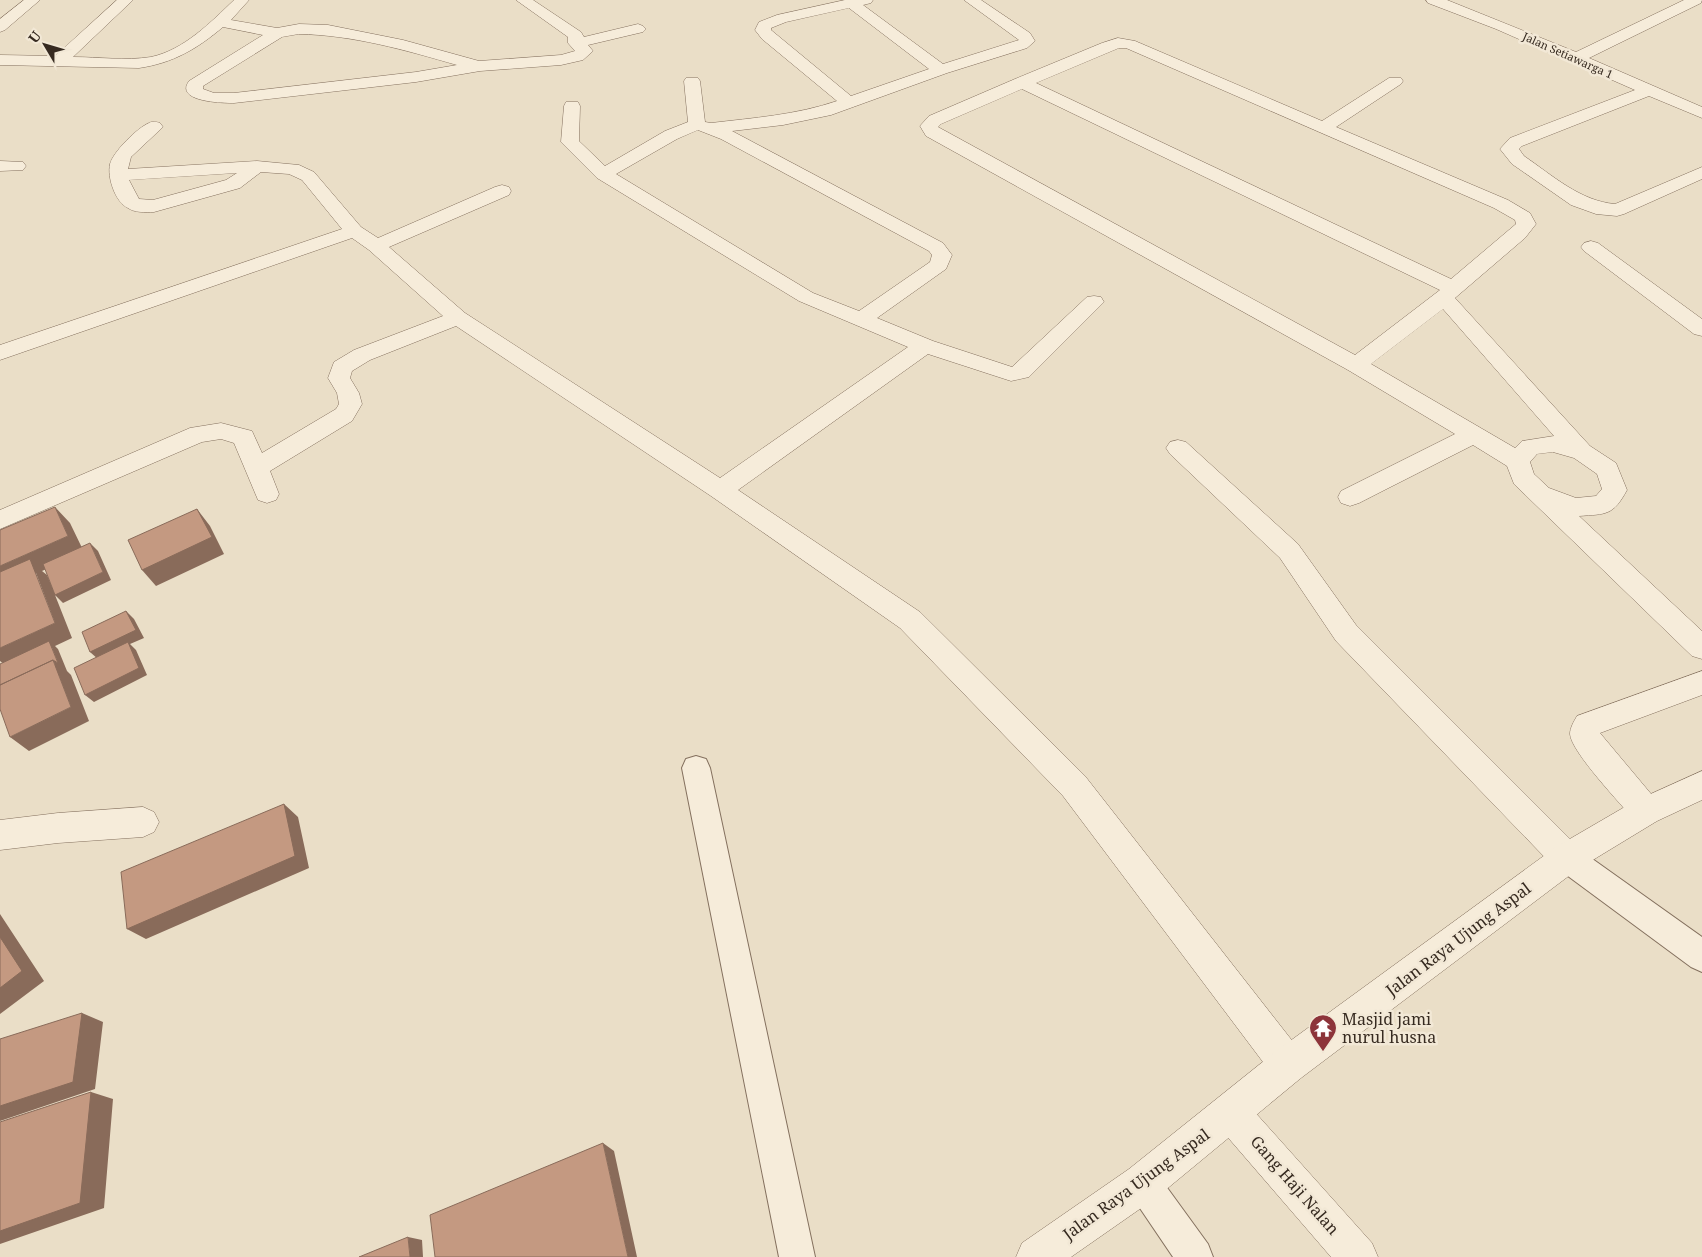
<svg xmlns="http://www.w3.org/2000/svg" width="1702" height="1257" font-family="'Noto Serif',serif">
<rect width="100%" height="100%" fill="#eadec7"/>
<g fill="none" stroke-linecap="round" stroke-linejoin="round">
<!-- service casing -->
<g stroke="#84705e" stroke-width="2">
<path id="service" d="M696,756L706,759L710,768L815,1257H779L682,768L686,759Z
M1567,844L1577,848L1702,937V972L1691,967L1557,868L1552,858L1557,848Z
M1143,1165L1155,1171L1208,1244L1213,1257H1173L1131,1195L1125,1183L1131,1171Z"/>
</g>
<!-- minor casing -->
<g stroke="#84705e" stroke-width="1">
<path id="minor" d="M24,0H40L5,30L0,32V19Z
M117,0H133L73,57C98,57 126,61 151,57C184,50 211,22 234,0H249L231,20L277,28L299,24L328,25L403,40L479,61L561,55L575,51L568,43V37L516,0H533L581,32L584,37L638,24L643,26L646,29L643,32L588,45L593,51L583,60L561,65L480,71L416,82L234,103C223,103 174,102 189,81L263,35L223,27C197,49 173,63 139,68L0,65V55L55,56ZM299,34C353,35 405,50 457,65L416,72L234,93H214L203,89V86L282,37Z
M845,0H873L871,3L863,5L943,64L1019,40L964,0H981L1030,33L1035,41L1027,48L947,73L831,115L783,125L732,131L943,243L952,255L946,269L877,318L933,341L1012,367L1087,297L1094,296L1101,297L1104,302L1029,377L1011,381L928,354L738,490L920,612L1085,776L1301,1052L1306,1065L1301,1078L1288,1083L1275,1078L1063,796L900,628L711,496L456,326L370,360L352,371L350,378L359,393L362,404L352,421L270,471L279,494L276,500L267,503L258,500L234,443L221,439L202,442L0,529V510L190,428L221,423L252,431L262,453L336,409L339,404L337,393L328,378L334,362L354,350L443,316L369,250L352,238L0,360V345L342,229L302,180L289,174L261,172L240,188L154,212C145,212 135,213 128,208C115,202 107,177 110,164C113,152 137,128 149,123C153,121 156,122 160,123L163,127L131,157L128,169L257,161L299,165L314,172L361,227L378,238L495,187L502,185L509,187L511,191L509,195L389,247L465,313L720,478L908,347L799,301L597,178L561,142L564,106L566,102H578L580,106L579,141L605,166L665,131L688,122L684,81L686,78H698L700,81L705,122L711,123C753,118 796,115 837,101L762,39L755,30L759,22L777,15ZM849,8L929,69L851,96L771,30V28L786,22ZM698,130L721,139L929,251L932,255L930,262L859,311L813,293L616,174L677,139ZM237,173L226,180L153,200L139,199L129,180Z
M1426,0H1447L1576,52L1684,0H1702L1701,3L1589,58L1702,107V118L1649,96L1522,146L1519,149L1524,156C1552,175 1580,201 1615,204L1702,167V179L1624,214L1617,216L1596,214L1571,205L1512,164L1500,149L1510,138L1635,90L1496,29L1428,3Z
M1118,38L1135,41L1322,121L1389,78H1401L1403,81L1401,84L1336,127L1508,200L1530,213L1536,224L1525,238L1455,298L1590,446L1616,463L1627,490C1613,516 1606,514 1579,516L1702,631V659L1692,656L1514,484L1507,466L1473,445L1359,503L1350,506L1341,503L1338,497L1341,491L1455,434L1348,370L926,136L920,126L929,116L1015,79L1102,43ZM1119,48H1126L1494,208L1515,220L1516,224L1451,279L1036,83ZM1022,89L1440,290L1355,355L938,127L941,124ZM1443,309L1554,436L1522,441L1515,448L1371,364ZM1553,452L1574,458L1597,474L1602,489L1596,496L1576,498L1549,488L1534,474L1530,462L1537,454Z
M0,161L23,162L26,166L23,170L0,171Z
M1591,241L1598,243L1702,319V336L1694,334L1584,251L1581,247L1584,243Z
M1178,440L1186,442L1298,544L1356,625L1578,847L1583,858L1578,869L1567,873L1556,869L1336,641L1280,558L1170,454L1166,448L1170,442Z
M1702,671V695L1600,733L1657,801L1662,811L1657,821L1646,825L1635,821C1622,805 1571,752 1570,734C1570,728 1574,721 1577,716Z
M143,807L154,812L159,822L154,832L143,837L58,843L0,850V820L58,813Z
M1231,1094L1244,1100L1372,1243L1378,1257H1331L1218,1126L1212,1113L1218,1100Z"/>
</g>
<!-- tertiary casing -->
<g stroke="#84705e" stroke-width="1">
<path id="tertiary" d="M1702,771V800L1657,821L1578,869L1301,1078L1157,1197L1071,1257H1016L1022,1243L1129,1169L1275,1052L1556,847L1635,801Z"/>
</g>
<!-- service -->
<use href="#service" fill="#f6ecda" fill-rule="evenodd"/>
<!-- minor -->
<use href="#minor" fill="#f6ecda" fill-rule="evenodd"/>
<!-- tertiary -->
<use href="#tertiary" fill="#f6ecda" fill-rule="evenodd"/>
</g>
<!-- shaded-wall -->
<path fill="#896b5a" d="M55,507L70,523L84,552L42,571L47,575L55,594L103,572L90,543L98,551L111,580L63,603L55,595L72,638L55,646L58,649L67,671L71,675L89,721L29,751L10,737L71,707L59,676L12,699L2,691L55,665L53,660L58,663L52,648L9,668L0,661V648L55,623L36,573L0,589V566L68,536Z
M197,509L210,526L224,554L156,586L142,570Z
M126,611L134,619L144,638L130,644L136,650L147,675L94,702L85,695L99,660L90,652Z
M284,804L298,817L309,868L146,939L127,929Z
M0,914L44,981L0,1014Z
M82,1013L103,1022L95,1089L0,1121V1106Z
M91,1092L113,1099L104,1208L0,1244V1231Z
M603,1143L614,1151L637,1257H628Z
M408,1237L422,1240L423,1257H410Z"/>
<!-- building -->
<path fill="#c49981" stroke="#896b5a" d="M55,507L68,536L0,566V530Z
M197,509L212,537L142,570L128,540Z
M90,543L103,572L55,595L43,564Z
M30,559L55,623L0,648V572Z
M126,611L136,630L90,652L82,632Z
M49,641L58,663L53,660L0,685V664Z
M128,642L139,668L85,695L74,668Z
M53,660L71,707L10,737L0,709V685Z
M284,804L295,856L127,929L121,872Z
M0,937L22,971L0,988Z
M82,1013L73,1082L0,1106V1039Z
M91,1092L80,1203L0,1231V1122Z
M603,1143L628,1257H435L430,1215Z
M408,1237L410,1257H359Z"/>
<!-- icons -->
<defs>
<g id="temple-pin" transform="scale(1.4375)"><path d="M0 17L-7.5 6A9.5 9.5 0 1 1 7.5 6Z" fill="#8d343a" stroke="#f2e8d6"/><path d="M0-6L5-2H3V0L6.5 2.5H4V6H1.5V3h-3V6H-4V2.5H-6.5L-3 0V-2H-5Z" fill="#fff"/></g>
</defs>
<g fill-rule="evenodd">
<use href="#temple-pin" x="1323" y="1028"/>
</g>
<g text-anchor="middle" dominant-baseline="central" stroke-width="5" stroke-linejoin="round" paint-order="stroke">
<!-- far-street labels -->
<g font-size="11" fill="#362a20" stroke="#f2e8d6">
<text transform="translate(1568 55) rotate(24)">Jalan Setiawarga 1</text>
</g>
<!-- near-street labels -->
<g font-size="16" fill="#362a20" stroke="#f2e8d6">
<text transform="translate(1458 939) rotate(-37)">Jalan Raya Ujung Aspal</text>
<text transform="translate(1136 1184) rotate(-36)">Jalan Raya Ujung Aspal</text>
<text transform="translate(1295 1185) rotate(49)">Gang Haji Nalan</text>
</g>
<!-- near-poi labels -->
<g font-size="16" fill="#362a20" stroke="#f2e8d6" text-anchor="start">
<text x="1342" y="1019">Masjid jami<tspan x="1342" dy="18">nurul husna</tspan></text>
</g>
</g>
<!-- north arrow -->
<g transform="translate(45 45) rotate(308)" stroke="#f2e8d6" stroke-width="4" paint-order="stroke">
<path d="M0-4L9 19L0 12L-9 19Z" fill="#362a20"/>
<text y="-8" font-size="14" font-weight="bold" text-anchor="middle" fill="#362a20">U</text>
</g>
</svg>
